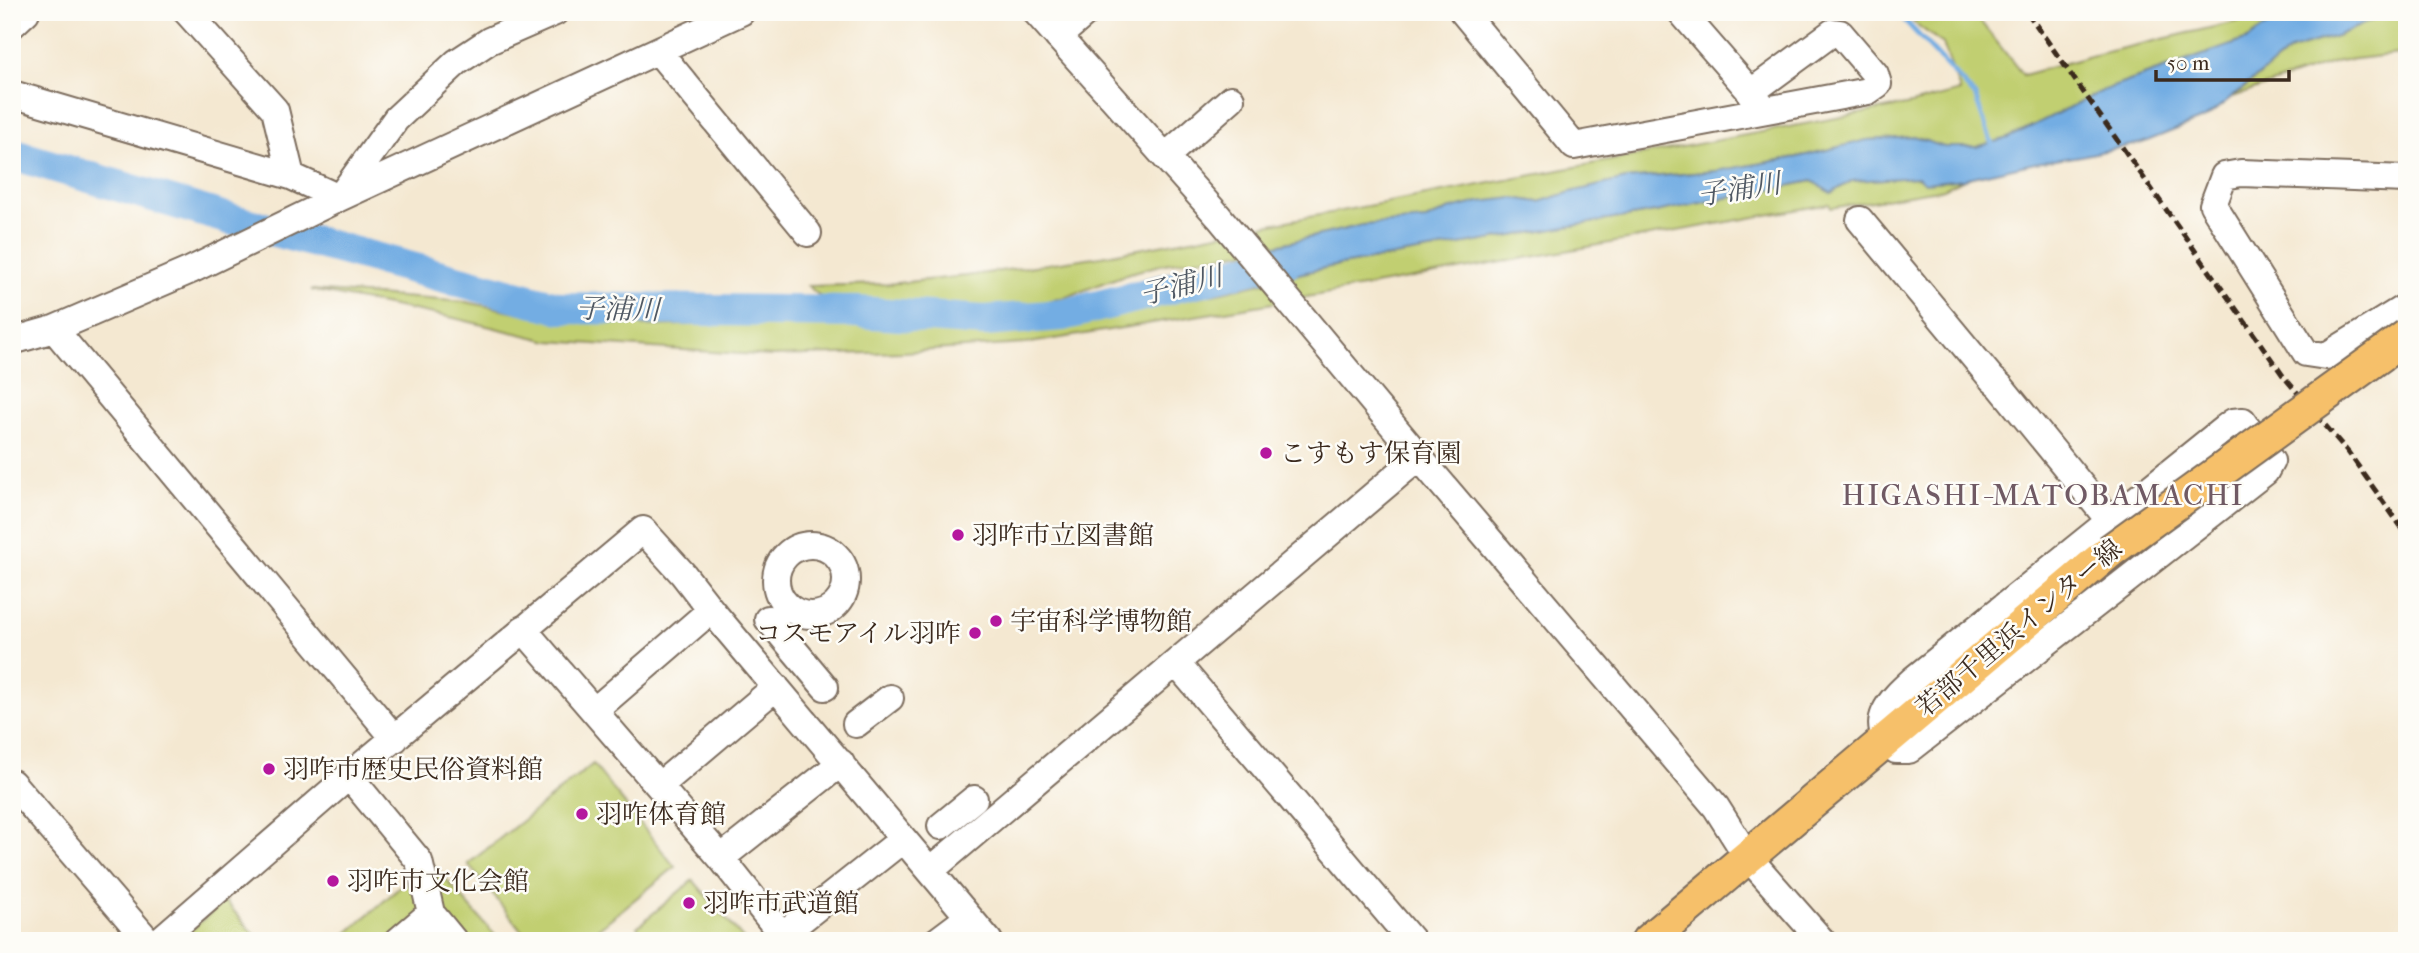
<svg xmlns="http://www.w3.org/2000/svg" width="2419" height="953" font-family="'IM FELL French Canon','Noto Serif JP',serif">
<rect width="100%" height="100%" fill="#fdfcf7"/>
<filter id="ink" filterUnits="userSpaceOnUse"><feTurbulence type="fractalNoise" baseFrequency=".0143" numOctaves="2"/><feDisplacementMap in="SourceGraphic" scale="14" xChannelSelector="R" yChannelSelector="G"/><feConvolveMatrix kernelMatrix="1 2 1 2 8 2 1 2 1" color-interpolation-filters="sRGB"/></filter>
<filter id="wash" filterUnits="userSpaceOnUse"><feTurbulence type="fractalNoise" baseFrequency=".00686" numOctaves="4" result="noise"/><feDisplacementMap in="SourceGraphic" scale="28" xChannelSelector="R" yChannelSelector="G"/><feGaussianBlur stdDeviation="1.57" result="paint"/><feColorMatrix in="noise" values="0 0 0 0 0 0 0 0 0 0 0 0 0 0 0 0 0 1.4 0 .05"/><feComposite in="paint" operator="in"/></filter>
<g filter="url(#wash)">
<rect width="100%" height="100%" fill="#f4e8d1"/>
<!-- green -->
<path fill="#c1cf71" stroke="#7e7c48" stroke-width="2" d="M1925,12H1973L2023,75L2098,54L2278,12H2286L2248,39L2105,90L2008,138L1976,147H1944L1914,137L1867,140L1798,157L1716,171L1626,179L1571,192L1539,202L1513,198L1448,210L1426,220L1363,225L1251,251L1164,264L1130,273L1069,296L1026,306L983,310L821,297L808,286L887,284L966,276L1101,256L1911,104L1960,91L1943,44L1913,22Z
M2390,12H2407V53L2338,61L2233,97L2291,50L2339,35Z
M1918,177L1925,183L1964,179L1944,189L1831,208L1829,204L1262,305L1024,344L903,352L772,356L549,341L454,318L311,290L466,302L561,321C580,312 626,314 643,326L866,321L895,329L911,326L1000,330L1106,315L1222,292L1329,267L1655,212L1813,181L1831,193L1852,181Z
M593,764L675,867L583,941H530L468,864Z
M430,861L500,941H338Z
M693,880L745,941H648L637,927Z
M225,901L260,941H178Z"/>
<!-- water -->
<path fill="#73ade3" stroke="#576c80" stroke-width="2" d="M2286,12H2390L2339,35L2291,50L2205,118L2142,143L2081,156L2035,163L1964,179L1924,183L1918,177L1852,181L1831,193L1812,181L1655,212L1329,267L1276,279L1251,251L1363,225L1426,220L1448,210L1479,202L1513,198L1539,202L1571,192L1626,179L1716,171L1798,157L1867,140L1914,137L1944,147H1976L2008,138L2104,90L2248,39Z"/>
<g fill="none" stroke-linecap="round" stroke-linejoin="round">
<!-- stream -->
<path stroke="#73ade3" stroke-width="5" d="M1897,12L1975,96L1993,147"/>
<!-- river -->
<path stroke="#73ade3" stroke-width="32" d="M12,154L226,218L560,308L858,312L984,321L1063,315L1263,265L1288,261"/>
</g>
</g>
<g filter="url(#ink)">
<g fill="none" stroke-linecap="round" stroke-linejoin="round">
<!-- minor casing -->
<g stroke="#7c6c5d" stroke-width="30">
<path id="minor" d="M187,12L275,110L291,176
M1036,12L1219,217L1419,457L1716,807L1747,856L1822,941
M1463,12L1574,146L1868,91L1878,84L1875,74L1840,33L1833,32L1750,93
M1681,12L1761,104
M12,25L26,12
M1058,37L1087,12
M658,51L808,233
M12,94L291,176L339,198
M1166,156L1231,99
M2407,179L2241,173L2224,176L2213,205L2306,353L2326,356L2407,306
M340,197L396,119L457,62L489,41L555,12
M1860,220L1992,379L2000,386L2110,521
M54,329L395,739
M12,341L54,329L191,270L339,198L741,12
M2243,421L2271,461L2265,472L1909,750H1896C1866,722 1891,700 1914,679L2225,428L2233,422Z
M776 580a35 35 0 1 1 70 0a35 35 0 1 1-70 0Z
M768,619L825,687
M523,629L721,858L787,941
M1177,664L1412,941
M594,711L711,610
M856,724L890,698
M349,776L419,861L431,913L454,941
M12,783L148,941
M659,786L776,687
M941,826L974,799
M721,858L841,763
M931,870L1419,457
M782,935L902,840
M159,941L349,776L643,530L683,574L711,610L989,941
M398,941L431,913
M937,941L969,917"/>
</g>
<!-- major casing -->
<g stroke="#7c6c5d" stroke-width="37">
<path id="major" d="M1648,941L2110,551"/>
</g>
<!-- minor -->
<use href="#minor" stroke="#fff" stroke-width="26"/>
<!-- major -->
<use href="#major" stroke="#f6c06b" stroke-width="33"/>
<!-- rail -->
<path stroke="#3b2a1e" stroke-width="5" stroke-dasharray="10 5" stroke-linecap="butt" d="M2027,12L2284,377L2348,452L2407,535"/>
<!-- major-bridge casing -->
<g stroke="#7c6c5d" stroke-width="37" stroke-linecap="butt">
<path id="major-bridge" d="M2110,551L2407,336"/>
</g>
<!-- major-bridge -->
<use href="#major-bridge" stroke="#f6c06b" stroke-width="33"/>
</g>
</g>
<!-- markers -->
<g fill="#b5179e" stroke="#fdfcf7" stroke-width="2.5">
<circle cx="1266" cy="453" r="7"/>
<circle cx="958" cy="535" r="7"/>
<circle cx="996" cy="621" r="7"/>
<circle cx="975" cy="633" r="7"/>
<circle cx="269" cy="769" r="7"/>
<circle cx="582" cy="814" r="7"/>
<circle cx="333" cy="881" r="7"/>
<circle cx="689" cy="903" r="7"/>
</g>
<g text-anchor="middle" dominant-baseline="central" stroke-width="5" stroke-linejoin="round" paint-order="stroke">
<!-- poi labels -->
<g font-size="26" fill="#3b2a1e" stroke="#fdfcf7" text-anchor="start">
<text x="1280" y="453">こすもす保育園</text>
<text x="972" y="535">羽咋市立図書館</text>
<text x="1010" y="621">宇宙科学博物館</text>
<text x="961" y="633" text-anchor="end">コスモアイル羽咋</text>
<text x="283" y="769">羽咋市歴史民俗資料館</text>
<text x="596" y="814">羽咋体育館</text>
<text x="347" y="881">羽咋市文化会館</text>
<text x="703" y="903">羽咋市武道館</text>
</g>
<!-- street labels -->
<g font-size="26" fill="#3b2a1e" stroke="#fdfcf7">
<text transform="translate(2019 628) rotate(-40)">若部千里浜インター線</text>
</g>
<!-- water labels -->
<g font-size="28" font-style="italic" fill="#4f5863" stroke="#fdfcf7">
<text transform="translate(1739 189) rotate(-9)">子浦川</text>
<text transform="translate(1181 285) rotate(-14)">子浦川</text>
<text transform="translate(618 309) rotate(1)">子浦川</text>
</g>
<!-- quarter labels -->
<g font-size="30" letter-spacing="2" fill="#705a64" stroke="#fdfcf7">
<text x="2043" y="495">HIGASHI-MATOBAMACHI</text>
</g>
</g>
<!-- margin -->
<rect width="2419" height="953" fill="none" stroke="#fdfcf7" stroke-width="42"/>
<!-- scale -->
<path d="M2156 70v10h133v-10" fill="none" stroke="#3b2a1e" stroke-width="3.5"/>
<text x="2167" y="70" font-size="21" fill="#3b2a1e" stroke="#fdfcf7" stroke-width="5" paint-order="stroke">50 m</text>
</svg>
